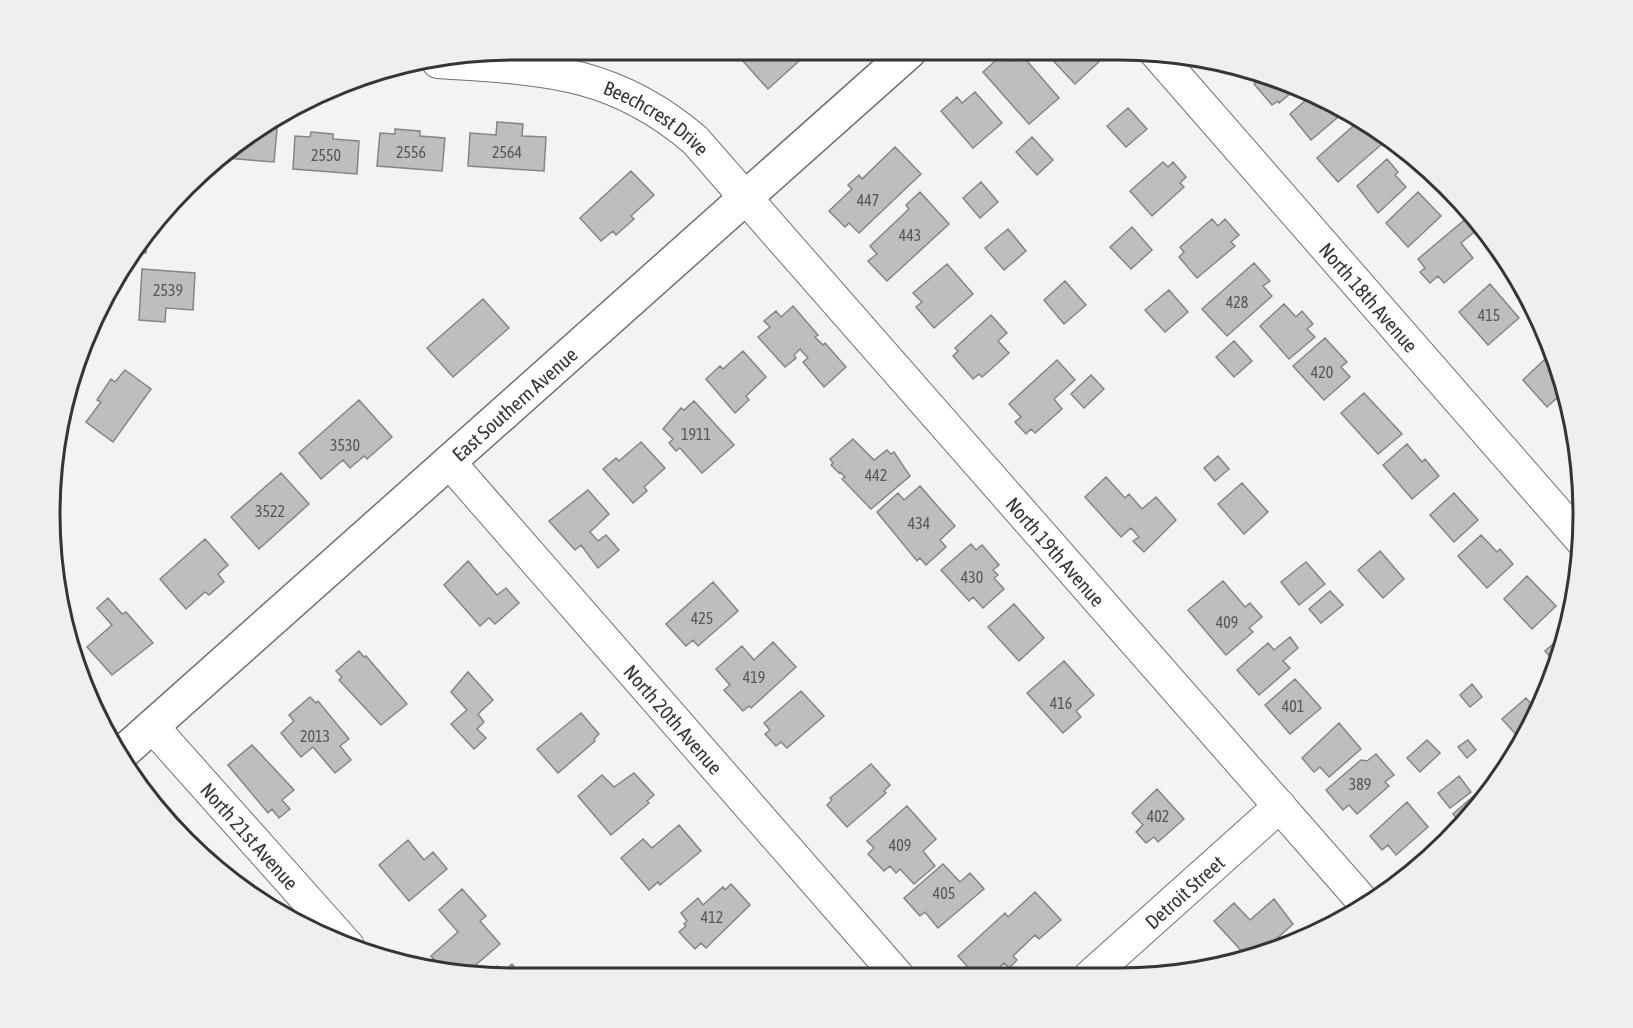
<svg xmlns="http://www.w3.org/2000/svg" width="1633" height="1028" font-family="'Asap Condensed',sans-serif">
<rect width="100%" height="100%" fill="#f3f3f6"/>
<!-- building -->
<path fill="#bebec1" stroke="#858588" stroke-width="1.5" d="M734,51H810L768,89Z
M1005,52L1013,61L1021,54L1059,98L1029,124L983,72Z
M1046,53H1098L1103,58L1075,84Z
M1260,75L1296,85L1299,86L1279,103L1278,101L1272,105L1254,84Z
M975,92L1002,123L973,148L941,111L957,97L962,103Z
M1313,94L1344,112L1311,140L1290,114Z
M1128,108L1147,129L1126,147L1107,126Z
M1359,121L1389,138L1338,182L1317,158Z
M497,122L523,124L522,136L546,137L544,171L468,166L470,133L496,135Z
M262,125L261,128L277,129L274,162L224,158Z
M395,129L420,131V136L445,138L442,171L377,166L380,133L395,134Z
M311,132L333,134V139L359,141L357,174L293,169L295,136L310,137Z
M1032,137L1053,160L1037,175L1016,152Z
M895,147L921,174L859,233L849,223L845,227L829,211L852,189L848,185L859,175L862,179Z
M1387,159L1398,172L1395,175L1406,187L1378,213L1357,186Z
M1163,162L1168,167L1173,162L1186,177L1180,183L1184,187L1152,216L1130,191Z
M631,171L654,195L631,216L634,219L616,235L613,231L601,241L580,218Z
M981,182L998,202L980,218L963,198Z
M920,192L949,224L887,281L868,261L877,254L870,246L909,209L906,205Z
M1418,192L1441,216L1408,247L1386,223Z
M1468,217L1478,229L1461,243L1473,258L1444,283L1438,276L1430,283L1420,272L1425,268L1418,259Z
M1212,219L1218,226L1225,219L1239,235L1231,242L1235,246L1197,278L1179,257L1184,252L1180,247Z
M1132,227L1152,250L1131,269L1110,247Z
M148,229L146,253L134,252L145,232Z
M1008,229L1026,251L1004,270L985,248Z
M1254,263L1270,281L1263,286L1272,296L1227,336L1202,309Z
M947,264L973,294L934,328L916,307L922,302L913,293Z
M142,269L195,273L193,310L166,308L165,322L139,320Z
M1065,281L1086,305L1064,324L1044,300Z
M1490,284L1519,318L1488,345L1459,312Z
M1169,290L1188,312L1165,332L1145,310Z
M483,299L509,328L453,377L427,348Z
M1284,304L1296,317L1302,311L1313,324L1307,329L1315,337L1289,359L1260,326Z
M793,306L818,335L815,337L823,345L825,343L846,367L824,387L803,362L808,358L800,349L794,355L796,358L785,367L758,337L770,327L764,321L776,311L781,317Z
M991,315L1007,333L998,341L1009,353L982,377L979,374L973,379L953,356L958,351L955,348Z
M1325,338L1347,362L1341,367L1350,377L1324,400L1293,366Z
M1234,341L1252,361L1234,377L1216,357Z
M743,351L766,377L746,396L749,400L735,413L706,379L720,366L723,369Z
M1545,359L1553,368L1558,363L1559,365L1567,407L1558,397L1547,407L1523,380Z
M1057,360L1075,380L1054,399L1062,409L1035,433L1031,429L1026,434L1015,422L1021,417L1009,404Z
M125,370L151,389L113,442L86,422L101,402L97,400L111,379L115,382Z
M1091,375L1104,389L1084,408L1071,394Z
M1364,393L1402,434L1378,454L1341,413Z
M359,400L392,437L367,459L364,456L350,468L343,460L321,479L299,453Z
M694,401L734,445L702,473L680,448L676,451L669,443L673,439L663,429L681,408L684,410Z
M853,439L874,460L887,450L891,454L894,452L910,476L871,509L842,479L845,477L840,472L839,473L831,465L833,463L830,459Z
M641,442L665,468L644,487L647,491L633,503L603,469L616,458L619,461Z
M1407,444L1422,462L1425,459L1439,476L1412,499L1383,465Z
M1218,456L1229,469L1215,481L1204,468Z
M281,473L309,504L259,549L231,517Z
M1106,477L1125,498L1129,494L1142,509L1156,497L1176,520L1144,552L1133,541L1139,537L1131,528L1121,537L1085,497Z
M1242,483L1268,512L1244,534L1218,504Z
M920,486L955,526L940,540L946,547L926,565L920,558L917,561L877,512L898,493L904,500Z
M588,490L609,514L590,532L598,541L606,535L619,550L598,568L581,545L575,550L549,521Z
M1454,493L1478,520L1454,542L1430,515Z
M1481,535L1497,552L1500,549L1513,564L1487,588L1458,556Z
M205,539L228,565L218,574L224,582L209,595L205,592L186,609L160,579Z
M971,544L976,550L982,545L999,565L993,570L998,575L994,578L1004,589L983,608L973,597L969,601L941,570Z
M1380,551L1404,579L1383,598L1358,570Z
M468,561L497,595L506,588L519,603L495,624L489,618L480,626L444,585Z
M1306,562L1325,584L1299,605L1281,582Z
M1527,576L1556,606L1532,629L1504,599Z
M1223,581L1245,607L1250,603L1262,617L1249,628L1253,632L1226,655L1188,610Z
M713,582L738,611L698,646L693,640L686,646L666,624Z
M1330,591L1343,605L1321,623L1309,609Z
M108,598L122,614L126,612L153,643L112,675L87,647L112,625L97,608Z
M1014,604L1044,638L1019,661L988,627Z
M1568,631V635L1557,664L1545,651Z
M1290,637L1298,648L1283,661L1290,668L1259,695L1237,670L1268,643L1274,650Z
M773,642L796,667L751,708L749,706L743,711L724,690L730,685L716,669L742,646L754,660Z
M359,651L364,657L366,656L407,704L381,725L339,680L342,677L336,671Z
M1064,661L1094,695L1076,711L1081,717L1063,733L1027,693Z
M468,672L493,700L478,714L484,722L477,729L486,738L474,749L451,724L467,710L451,692Z
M1295,679L1321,708L1290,734L1265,705Z
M1472,684L1482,697L1470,707L1460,695Z
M801,691L824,716L787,748L781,742L776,746L765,734L770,730L764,723Z
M310,697L316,703L318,701L349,739L340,746L351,760L335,773L313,747L301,757L281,733L294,721L289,715Z
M1526,698L1538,712L1522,741L1502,719Z
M581,713L599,734L594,739L595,741L558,773L537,749Z
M1339,723L1361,749L1329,777L1320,767L1314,772L1302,758Z
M1427,740L1440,753L1420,772L1407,758Z
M1468,740L1476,750L1467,758L1458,747Z
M252,745L294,790L282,800L290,809L279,818L272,809L268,813L228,765Z
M1376,754L1394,775L1385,782L1389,786L1357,814L1349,805L1343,810L1326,790L1361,760L1367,761Z
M871,764L890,785L884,791L886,793L847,827L827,805L832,800L830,798Z
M634,773L654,795L647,801L649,803L611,835L578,796L602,775L614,787Z
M1459,776L1471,792L1450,808L1438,793Z
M1157,789L1184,819L1158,842L1154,837L1146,843L1136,832L1143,825L1132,813Z
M1478,792L1485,800L1461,823L1453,814Z
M1407,802L1428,827L1396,855L1388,845L1382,850L1370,836Z
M907,806L936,839L923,851L935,866L914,884L900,869L896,873L890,866L884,871L868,854L874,848L867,841Z
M679,825L701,851L660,885L658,882L649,890L621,858L643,839L652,848Z
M408,840L424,860L433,852L447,869L409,901L379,865Z
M1432,844L1436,848L1412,873L1406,865Z
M943,864L960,882L970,873L984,889L938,928L925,912L920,916L904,898Z
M731,884L750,905L706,948L701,943L695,949L679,932L686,926L684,924L687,921L681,913L698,898L703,905L723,887L725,890Z
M462,889L486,916L480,921L500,944L464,975H454L434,969L439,965L431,956L458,932L439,910Z
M1035,892L1061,920L1039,939L1035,935L1013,956L1017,960L1009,968L1004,963L989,977H977L958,956L1005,913L1008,917Z
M1274,899L1293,924L1262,952L1259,948L1248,958L1214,921L1234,903L1250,920Z
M512,964L521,975H487L497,966L502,973Z"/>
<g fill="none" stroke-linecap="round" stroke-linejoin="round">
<!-- minor casing -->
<g stroke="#717174" stroke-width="34">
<g id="minor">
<path id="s1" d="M1156,53L1582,541"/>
<path id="s2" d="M438,62C541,69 612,69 695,140L1366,905"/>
<path id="s3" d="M450,463L898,976"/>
<path id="s4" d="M152,726L348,946"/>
<path id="s5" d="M1089,977L1280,806"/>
</g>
</g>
<!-- tertiary casing -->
<g stroke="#717174" stroke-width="36">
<g id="tertiary">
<path id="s6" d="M120,755L909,52"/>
</g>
</g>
<!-- minor -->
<use href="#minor" stroke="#fff" stroke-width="32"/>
<!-- tertiary -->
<use href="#tertiary" stroke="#fff" stroke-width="33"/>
</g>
<g text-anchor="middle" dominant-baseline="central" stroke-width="6" stroke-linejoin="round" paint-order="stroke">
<!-- number labels -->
<g font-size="16" fill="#575759">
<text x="411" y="152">2556</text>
<text x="507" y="152">2564</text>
<text x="326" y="155">2550</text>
<text x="868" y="200">447</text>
<text x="910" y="235">443</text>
<text x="168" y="290">2539</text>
<text x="1237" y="302">428</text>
<text x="1489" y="315">415</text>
<text x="1322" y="372">420</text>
<text x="696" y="434">1911</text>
<text x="345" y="445">3530</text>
<text x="876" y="475">442</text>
<text x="270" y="511">3522</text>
<text x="919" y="523">434</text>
<text x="972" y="577">430</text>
<text x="702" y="618">425</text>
<text x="1227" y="622">409</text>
<text x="754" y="677">419</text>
<text x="1061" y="703">416</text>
<text x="1293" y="706">401</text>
<text x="315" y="736">2013</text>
<text x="1360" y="784">389</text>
<text x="1158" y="816">402</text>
<text x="900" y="845">409</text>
<text x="944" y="893">405</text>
<text x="712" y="917">412</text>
</g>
<!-- street labels -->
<g font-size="20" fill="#353536" stroke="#fff">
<text stroke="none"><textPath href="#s2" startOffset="230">Beechcrest Drive</textPath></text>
<text stroke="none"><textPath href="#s1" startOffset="324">North 18th Avenue</textPath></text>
<text stroke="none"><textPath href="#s6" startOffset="528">East Southern Avenue</textPath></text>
<text stroke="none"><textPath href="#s2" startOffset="822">North 19th Avenue</textPath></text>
<text stroke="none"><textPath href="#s3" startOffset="340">North 20th Avenue</textPath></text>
<text stroke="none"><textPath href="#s4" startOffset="147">North 21st Avenue</textPath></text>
<text stroke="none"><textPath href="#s5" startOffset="128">Detroit Street</textPath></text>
</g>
</g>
<!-- crop -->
<path d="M0 0H1633V1028H0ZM514 60H1119A454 454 0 0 1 1573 514V514A454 454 0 0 1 1119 968H514A454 454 0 0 1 60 514V514A454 454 0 0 1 514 60Z" fill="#efefef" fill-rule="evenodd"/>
<path fill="none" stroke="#353536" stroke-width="3" d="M514 60H1119A454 454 0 0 1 1573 514V514A454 454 0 0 1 1119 968H514A454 454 0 0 1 60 514V514A454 454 0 0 1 514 60Z"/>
</svg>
